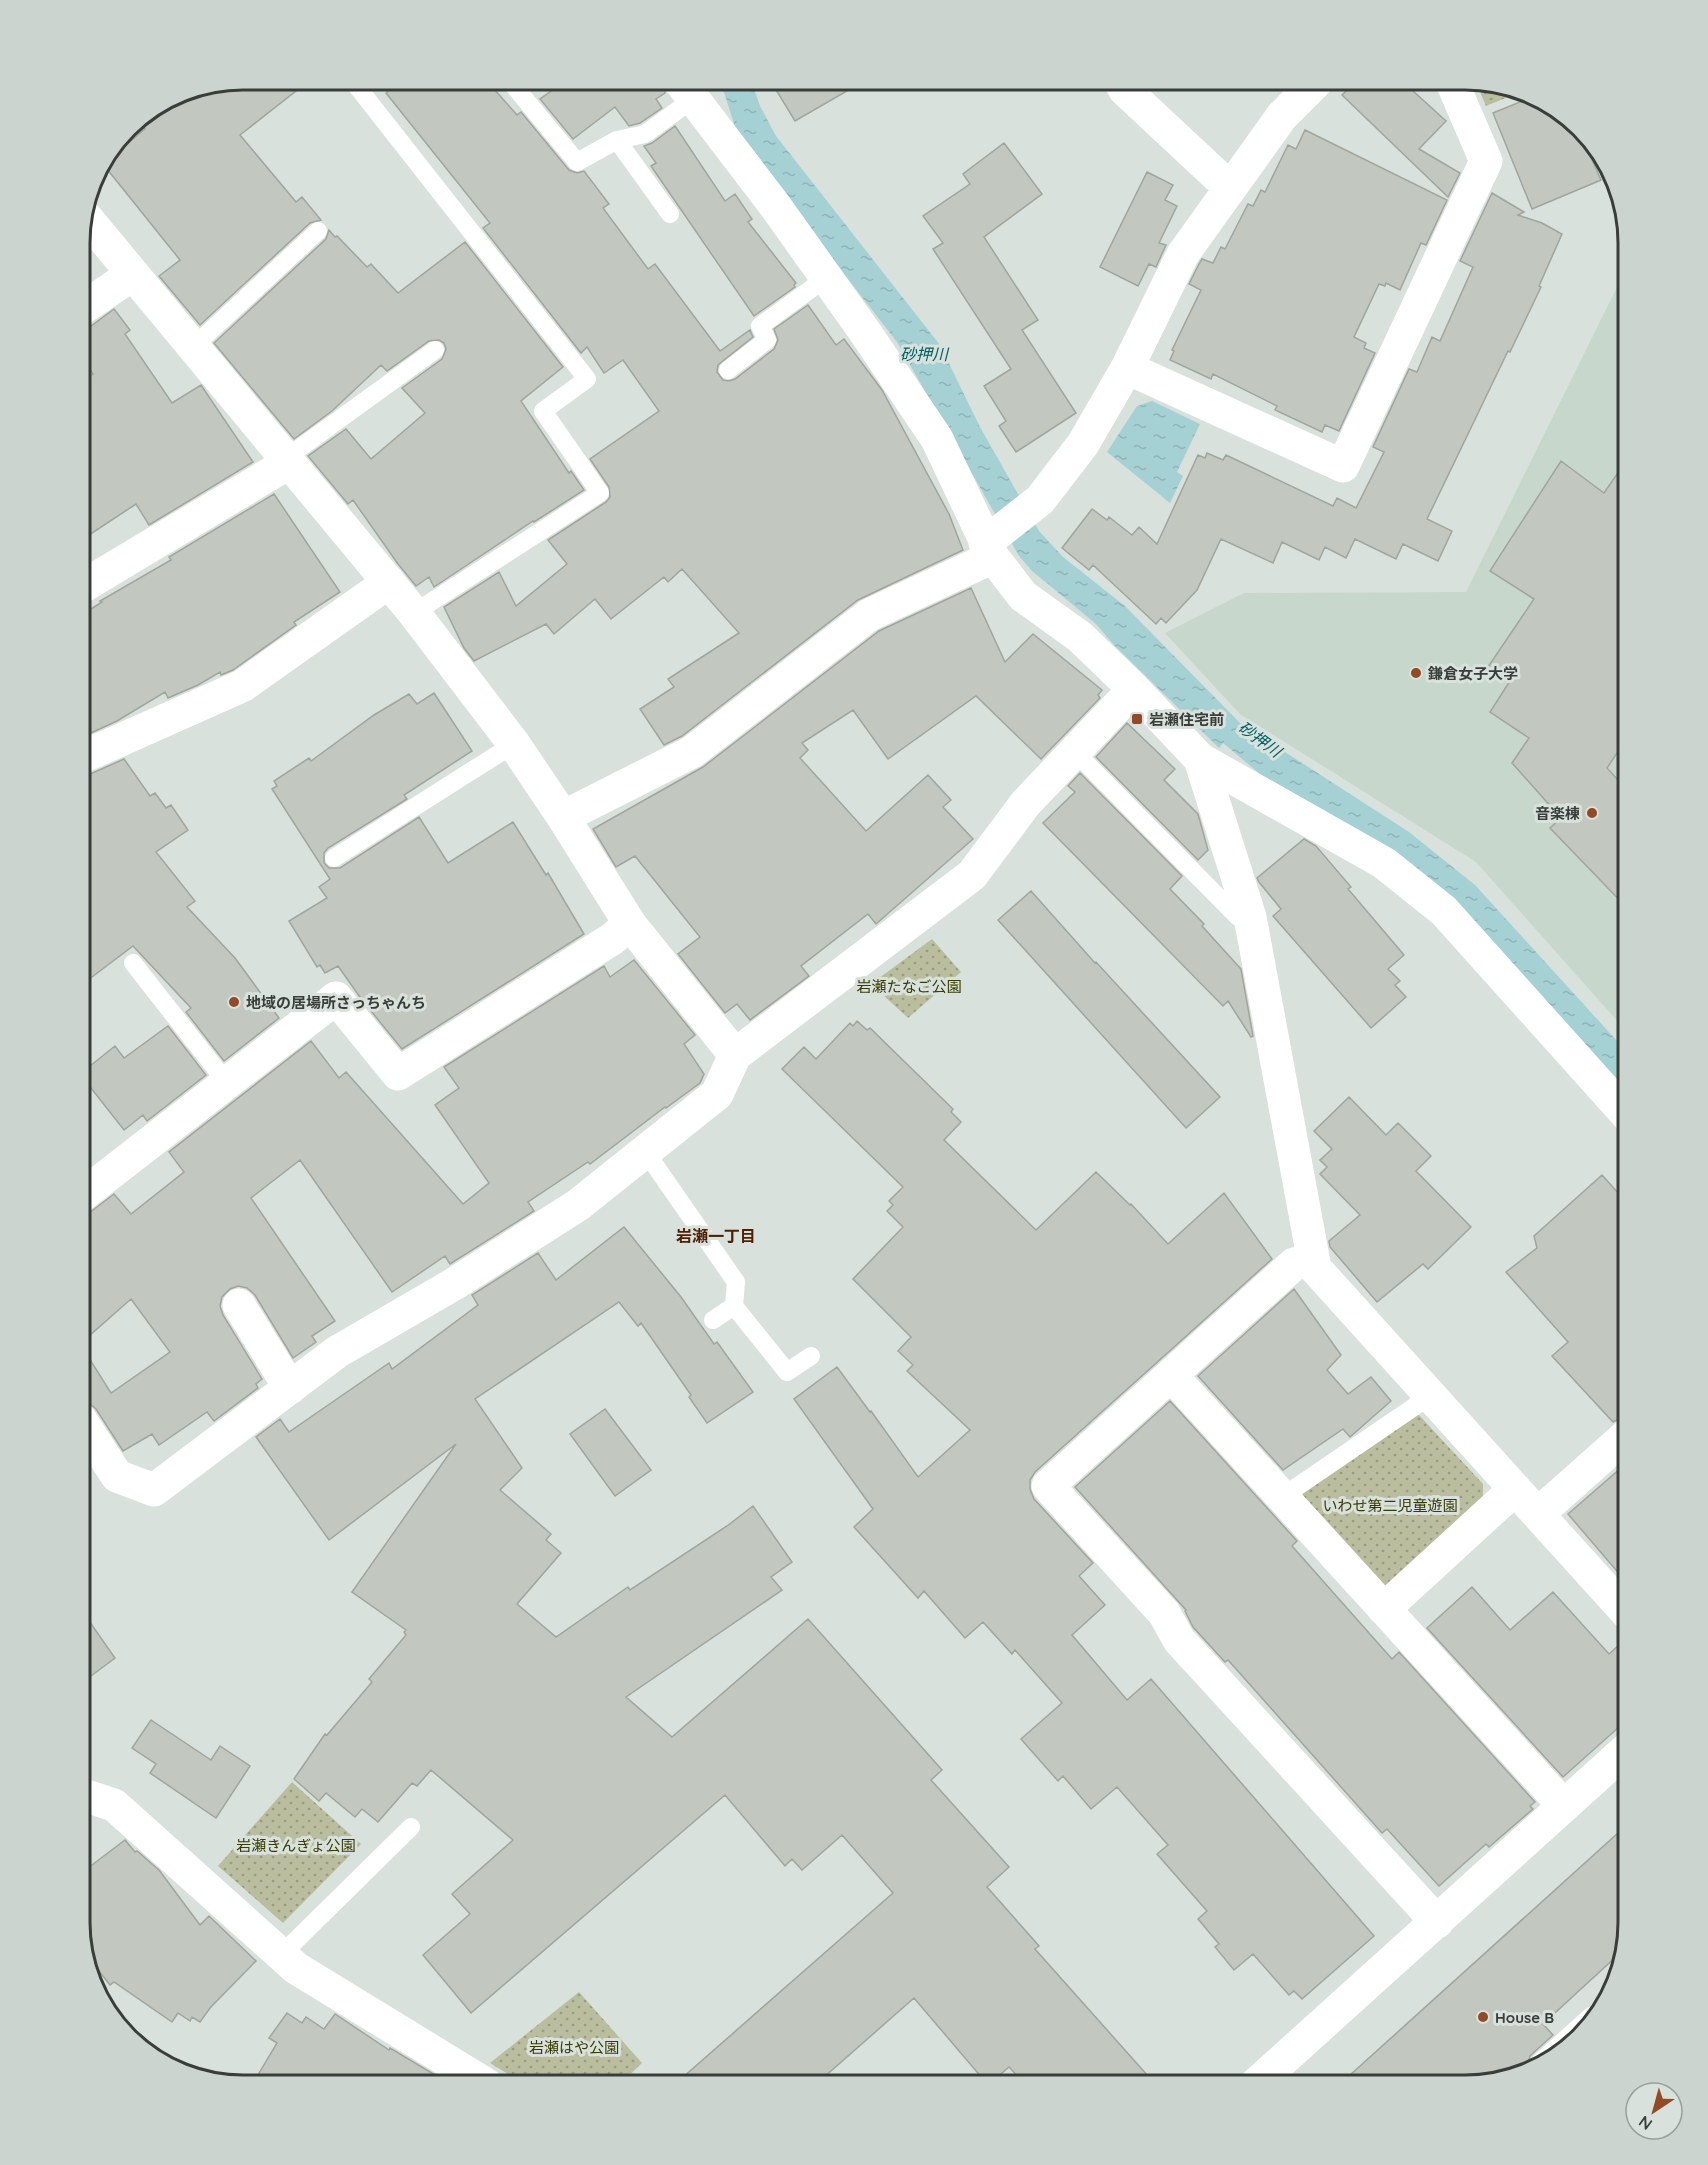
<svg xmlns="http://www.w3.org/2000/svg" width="1708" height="2165" font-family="Quicksand,'Noto Sans JP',sans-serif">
<defs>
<pattern id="green-dots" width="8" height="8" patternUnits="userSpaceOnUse" patternTransform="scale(1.5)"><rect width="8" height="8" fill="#babe9e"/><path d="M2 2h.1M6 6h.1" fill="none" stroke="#989c82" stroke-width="1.8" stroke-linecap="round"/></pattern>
<pattern id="water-ripples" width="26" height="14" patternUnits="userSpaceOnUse" patternTransform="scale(1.5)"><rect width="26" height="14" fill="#a5d1d4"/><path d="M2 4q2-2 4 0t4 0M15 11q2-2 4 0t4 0" fill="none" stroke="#8fb4b7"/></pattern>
</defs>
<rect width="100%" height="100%" fill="#d8e1db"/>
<!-- built -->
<path fill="#c7d7cc" d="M1628,265V1033L1476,862L1240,714L1165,633L1244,593L1466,592Z"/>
<!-- green -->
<path fill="url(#green-dots)" d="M1475,80H1476L1518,93L1486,106Z
M932,939L961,972L908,1018L871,984Z
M1418,1414L1483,1484V1501L1383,1592L1295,1497Z
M292,1782L361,1844L283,1923L218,1866Z
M579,1992L642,2063L619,2085H526L490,2063Z"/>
<!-- water -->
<path fill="url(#water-ripples)" d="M720,80H751L760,106L776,136L940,345L980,427L1039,531L1063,557L1125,606L1240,723L1409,832L1475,885L1628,1053V1100L1439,895L1272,784L1223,743L1219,748L1115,646L1096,624L1032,571L1019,556L897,342L739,139Z
M1152,401L1200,424L1177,472L1183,476L1170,503L1107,452L1137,406Z"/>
<!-- building -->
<path fill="#c2c7bf" stroke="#a0a59d" stroke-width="1.5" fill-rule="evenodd" d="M243,80H310L240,135L296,202L302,197L321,220L310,223L200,325L159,276L180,260L103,164L145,129L137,119L181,92Z
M400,80H486L517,115L521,112L569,170L577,173L584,171L609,204L603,208L648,269L655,264L720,351L750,330L753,337L718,365L717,372L723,380L729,381L735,379L774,349L778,340L774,329L808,305L836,345L844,339L882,390L949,514L963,550L858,600L682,736L664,745L640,709L674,687L668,679L739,633L682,569L668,582L664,577L611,619L595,599L554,634L546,624L474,661L464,648L444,607L499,572L516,606L567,564L548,540L606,502L610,497L609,487L590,459L659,411L623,360L604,373L587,347L581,353L483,228L490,223L386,93Z
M567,80H661L665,93L656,99L662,108L640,123L629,126L615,107L573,139L540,99Z
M770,80H866L795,121Z
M1357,80H1401L1446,121L1419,149L1460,173L1448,197L1342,95Z
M1532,97L1547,101L1580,133L1601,180L1532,209L1493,113Z
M675,126L725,201L735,194L752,219L748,222L796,283L794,285L795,287L754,316L651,166L656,163L644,146L652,143Z
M1305,130L1447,200L1426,245L1421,243L1400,290L1386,283L1385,286L1379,284L1354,337L1366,343L1364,348L1375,353L1339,431L1325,425L1322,432L1275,410L1277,406L1213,374L1211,379L1170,360L1174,351L1172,350L1201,290L1189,284L1199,264L1202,259L1213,263L1221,247L1225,249L1248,204L1253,206L1261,190L1265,192L1288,145L1296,149Z
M1004,143L1042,194L984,237L1038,320L1022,330L1076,413L1016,452L999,426L1006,421L984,386L1011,369L933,249L943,243L923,216L970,184L963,174Z
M1147,172L1173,185L1165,200L1177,206L1159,243L1166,245L1156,267L1149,264L1138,286L1100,267Z
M1492,193L1524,212L1518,215L1542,223L1562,234L1539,286L1541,287L1510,352L1508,351L1427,519L1452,531L1438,561L1403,544L1396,559L1355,539L1346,558L1325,547L1319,560L1282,542L1273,563L1221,539L1197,590L1166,623L1161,618L1156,624L1093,565L1089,570L1062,548L1092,509L1107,520L1109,517L1132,535L1139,527L1157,544L1198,455L1205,458L1207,453L1223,460L1226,455L1333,506L1337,498L1356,508L1384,452L1373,447L1409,369L1417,372L1432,337L1440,341L1473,267L1460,261Z
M329,230L335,237L337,236L367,267L371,264L398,293L465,242L563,367L521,401L569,473L571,471L584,490L534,522L533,521L434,587L429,577L416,586L398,564L353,500L348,504L308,456L346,429L371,459L425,413L402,388L442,359L446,349L444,343L439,340L429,341L387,371L381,365L332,411L294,439L214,343L326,239Z
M114,309L130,330L125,334L172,403L201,385L253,462L149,525L136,504L80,541V383L93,374L80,356V328L91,326Z
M1629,457V735L1607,768L1629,792V910L1550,828L1561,818L1512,763L1529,738L1490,712L1510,681L1488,667L1534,599L1490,571L1561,461L1604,493Z
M274,494L340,592L294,622L296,625L233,670L221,675L220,672L198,685L168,698L165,692L117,721L80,738V616L102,602L100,601L171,560L169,557Z
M971,588L1005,662L1033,634L1102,690L1098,695L1100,698L1041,759L976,696L888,759L853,710L802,743L808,750L800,758L866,831L928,775L951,800L943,807L973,839L876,924L868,914L801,966L809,976L750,1020L737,1004L725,1013L678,954L700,937L635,856L616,867L593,829L703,767L879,631Z
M434,693L472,751L404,795L407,799L328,848L324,853V863L329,868H340L419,817L448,863L513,822L546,875L548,873L584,934L402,1049L362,1000L338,966L325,973L320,965L317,967L289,921L327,898L319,887L330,879L272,789L277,786L274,781L309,758L311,761L374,715L409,694L417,704Z
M1127,723L1175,769L1164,780L1198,814L1208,850L1198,860L1096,757Z
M124,759L150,796L155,793L166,808L171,805L188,830L156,852L195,901L187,907L235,958L279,1018L224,1061L186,1012L191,1008L133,946L80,986V776L88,775Z
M1080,773L1182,876L1170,889L1204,924L1202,926L1241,969L1253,1036L1251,1037L1228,1001L1223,1006L1043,823L1075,792L1068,786Z
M1304,839L1316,846L1351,887L1348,889L1404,955L1388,969L1400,981L1395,985L1406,997L1371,1028L1273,916L1281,909L1259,882L1257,878Z
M1031,891L1095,963L1096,962L1220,1097L1186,1128L998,920Z
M634,960L695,1035L684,1044L704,1074L700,1083L666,1108L665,1107L590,1164L588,1162L528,1202L534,1211L450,1264L445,1256L392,1292L300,1160L251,1198L335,1321L312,1336L316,1342L293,1358L255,1295L247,1288L238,1286L230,1289L222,1297L220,1306L223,1315L262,1379L256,1384L258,1388L214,1421L207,1412L159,1445L152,1434L123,1451L96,1409L89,1403L80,1400V1220L114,1194L131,1214L184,1172L169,1152L311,1041L339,1078L346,1072L463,1204L489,1183L435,1105L459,1088L444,1067L604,966L610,977ZM131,1299L170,1352L111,1393L80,1344Z
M857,1021L867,1030L870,1028L953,1109L951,1112L961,1122L944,1140L1036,1230L1096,1172L1130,1205L1131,1204L1168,1244L1224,1193L1272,1259L1035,1472L1030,1480V1489L1034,1499L1093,1563L1079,1576L1105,1605L1072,1635L1127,1700L1151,1679L1374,1936L1302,1999L1294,1991L1289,1995L1253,1954L1234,1970L1215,1947L1219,1944L1198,1919L1207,1911L1157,1854L1168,1845L1117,1787L1091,1809L1063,1776L1058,1781L1021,1739L1062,1703L1015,1650L1012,1654L983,1622L965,1638L924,1591L918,1598L854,1527L873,1509L794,1399L837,1367L870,1412L871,1411L918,1477L970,1430L907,1371L913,1365L898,1351L911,1337L853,1279L903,1227L887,1211L893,1205L889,1201L903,1187L782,1069L804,1047L816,1059L850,1023L853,1026Z
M168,1026L206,1075L147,1121L143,1115L124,1130L80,1074L115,1046L124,1058Z
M1349,1097L1386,1135L1398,1123L1431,1156L1416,1171L1471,1227L1428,1269L1423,1264L1377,1302L1330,1247L1329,1241L1360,1215L1320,1174L1327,1167L1320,1160L1332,1149L1314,1131Z
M1602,1175L1628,1204V1416H1624L1613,1422L1552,1356L1568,1342L1506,1272L1537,1248L1534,1236Z
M624,1227L681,1297L714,1344L717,1342L753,1392L707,1423L689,1397L691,1395L641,1323L638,1326L619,1302L475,1399L522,1468L500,1490L551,1534L546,1540L561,1553L517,1604L556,1637L628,1587L630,1590L727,1526L753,1506L792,1562L771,1577L782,1590L626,1697L672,1737L808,1619L942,1770L931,1780L1009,1867L987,1887L1039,1946L1035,1949L1156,2085H1026L1009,2067L988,2085L914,1998L815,2085H674L893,1893L842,1835L802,1870L792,1859L785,1866L725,1795L471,2013L423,1955L470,1914L452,1894L513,1840L431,1770L417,1786L412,1783L378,1822L362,1809L355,1817L326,1793L319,1801L294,1779L325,1734L327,1735L372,1682L369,1679L406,1635L404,1632L406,1630L352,1592L456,1444L329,1540L256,1437L280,1419L289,1432L389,1363L392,1369L478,1305L472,1295L538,1253L556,1280Z
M1294,1289L1341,1355L1327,1370L1348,1394L1371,1377L1391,1401L1350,1437L1343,1429L1283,1470L1198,1376Z
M1170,1401L1297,1541L1292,1546L1392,1659L1399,1652L1535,1802L1530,1806L1533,1809L1489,1847L1486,1844L1439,1886L1387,1829L1382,1833L1228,1660L1225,1662L1193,1627L1185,1611L1186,1610L1075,1487Z
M605,1409L651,1470L615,1496L570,1434Z
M1628,1462V1584L1568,1514Z
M1472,1587L1510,1630L1553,1592L1609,1654L1628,1637V1719L1563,1777L1427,1628Z
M80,1608L115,1658L80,1684Z
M151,1720L211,1760L220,1746L250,1766L216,1818L150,1773L156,1764L132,1748Z
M1628,1824V1923L1620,1953L1543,2024L1553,2035L1530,2056L1527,2067L1466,2085H1339Z
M125,1840L135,1852L137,1851L159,1870L200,1925L209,1916L256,1961L210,2008L200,2022L192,2017L190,2021L178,2013L172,2022L114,1982L110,1985L91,1961L80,1922V1874Z
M287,2013L302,2023L306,2017L324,2029L335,2014L389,2050L390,2048L452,2085H252L277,2043L269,2038Z"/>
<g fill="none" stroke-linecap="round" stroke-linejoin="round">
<!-- lane -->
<path stroke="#fff" stroke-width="18" d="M352,80L587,379L543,411L600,493L414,613
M509,80L577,162L617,140L645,134L693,99
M617,140L670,214
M194,346L318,231
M728,370L767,340L760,326L826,278
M286,458L435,350
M1075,752L1238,917H1250
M334,858L514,744
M133,963L227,1083
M645,1151L736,1282L734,1306L787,1372L811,1356
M713,1320L734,1306
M1282,1497L1430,1396
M282,1954L411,1827
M1538,2064L1591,2016"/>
<!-- street -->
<path stroke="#fff" stroke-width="33" d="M679,80L776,207L865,332L937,439L993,557L1023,596L1080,637L1134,689L1200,759L1384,863L1444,911L1628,1116
M1119,80L1125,90L1230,188
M84,215L414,613L514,744L563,817L630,924L735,1055
M80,310L133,274
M1127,368L1343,466L1486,161L1451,80
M985,543L1040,500L1083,444L1127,368L1183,254L1282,116L1318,80
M80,588L290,462
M80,758L242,686L389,582
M1200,759L1250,917L1315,1268L1628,1614
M563,817L692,752L869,615L993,557
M80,1197L336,998L398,1074L612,939L630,924
M1313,1260L1294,1264L1048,1486L1164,1613L1179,1640L1437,1922
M239,1305L290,1388
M1171,1375L1564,1806
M80,1419L117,1476L154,1490L337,1352L454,1284L578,1205L717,1094L735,1055L972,875L1025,804L1134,689
M1538,1514L1628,1434
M1384,1609L1515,1489
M80,1794L114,1805L296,1968L487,2085
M1255,2085L1628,1748"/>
</g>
<!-- markers -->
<g fill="#924a27" stroke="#d8e1db" stroke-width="2">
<circle cx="1416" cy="673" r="6"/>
<rect x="1131" y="713" width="12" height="12" rx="3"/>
<circle cx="1592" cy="813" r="6"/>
<circle cx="234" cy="1002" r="6"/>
<circle cx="1483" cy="2017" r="6"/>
</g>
<g text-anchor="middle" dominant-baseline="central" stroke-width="6" stroke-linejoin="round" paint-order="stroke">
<!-- poi labels -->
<g font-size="15" font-weight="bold" fill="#3a3e3b" stroke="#d8e1db" text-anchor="start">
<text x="1428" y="673">鎌倉女子大学</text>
<text x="1149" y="719">岩瀬住宅前</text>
<text x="1580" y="813" text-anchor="end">音楽棟</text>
<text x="246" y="1002">地域の居場所さっちゃんち</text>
<text x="1495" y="2017">House B</text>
</g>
<!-- park labels -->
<g font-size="15" fill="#393b00" stroke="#d8e1db">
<text x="909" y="986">岩瀬たなご公園</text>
<text x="1390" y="1505">いわせ第二児童遊園</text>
<text x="296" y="1845">岩瀬きんぎょ公園</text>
<text x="574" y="2047">岩瀬はや公園</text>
</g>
<!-- water labels -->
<g font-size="16" font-style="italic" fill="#006166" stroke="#d8e1db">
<text x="924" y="354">砂押川</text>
<text transform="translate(1260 739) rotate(36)">砂押川</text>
</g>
<!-- neighbourhood labels -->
<g font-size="16" font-weight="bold" fill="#4e1f05" stroke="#d8e1db">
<text x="716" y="1236">岩瀬一丁目</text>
</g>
</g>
<!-- crop -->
<path d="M0 0H1708V2165H0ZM243 90H1465A153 153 0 0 1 1618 243V1922A153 153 0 0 1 1465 2075H243A153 153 0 0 1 90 1922V243A153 153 0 0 1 243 90Z" fill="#cbd4ce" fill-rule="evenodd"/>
<path fill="none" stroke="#3a3e3b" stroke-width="3" d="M243 90H1465A153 153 0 0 1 1618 243V1922A153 153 0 0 1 1465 2075H243A153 153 0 0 1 90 1922V243A153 153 0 0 1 243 90Z"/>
<!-- north arrow -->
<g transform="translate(1654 2111) rotate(216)"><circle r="28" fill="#d8e1db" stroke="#99a09b" stroke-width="1.5"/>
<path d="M0-4.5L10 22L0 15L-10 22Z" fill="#924a27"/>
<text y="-9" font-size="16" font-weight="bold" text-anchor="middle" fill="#3a3e3b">N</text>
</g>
</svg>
